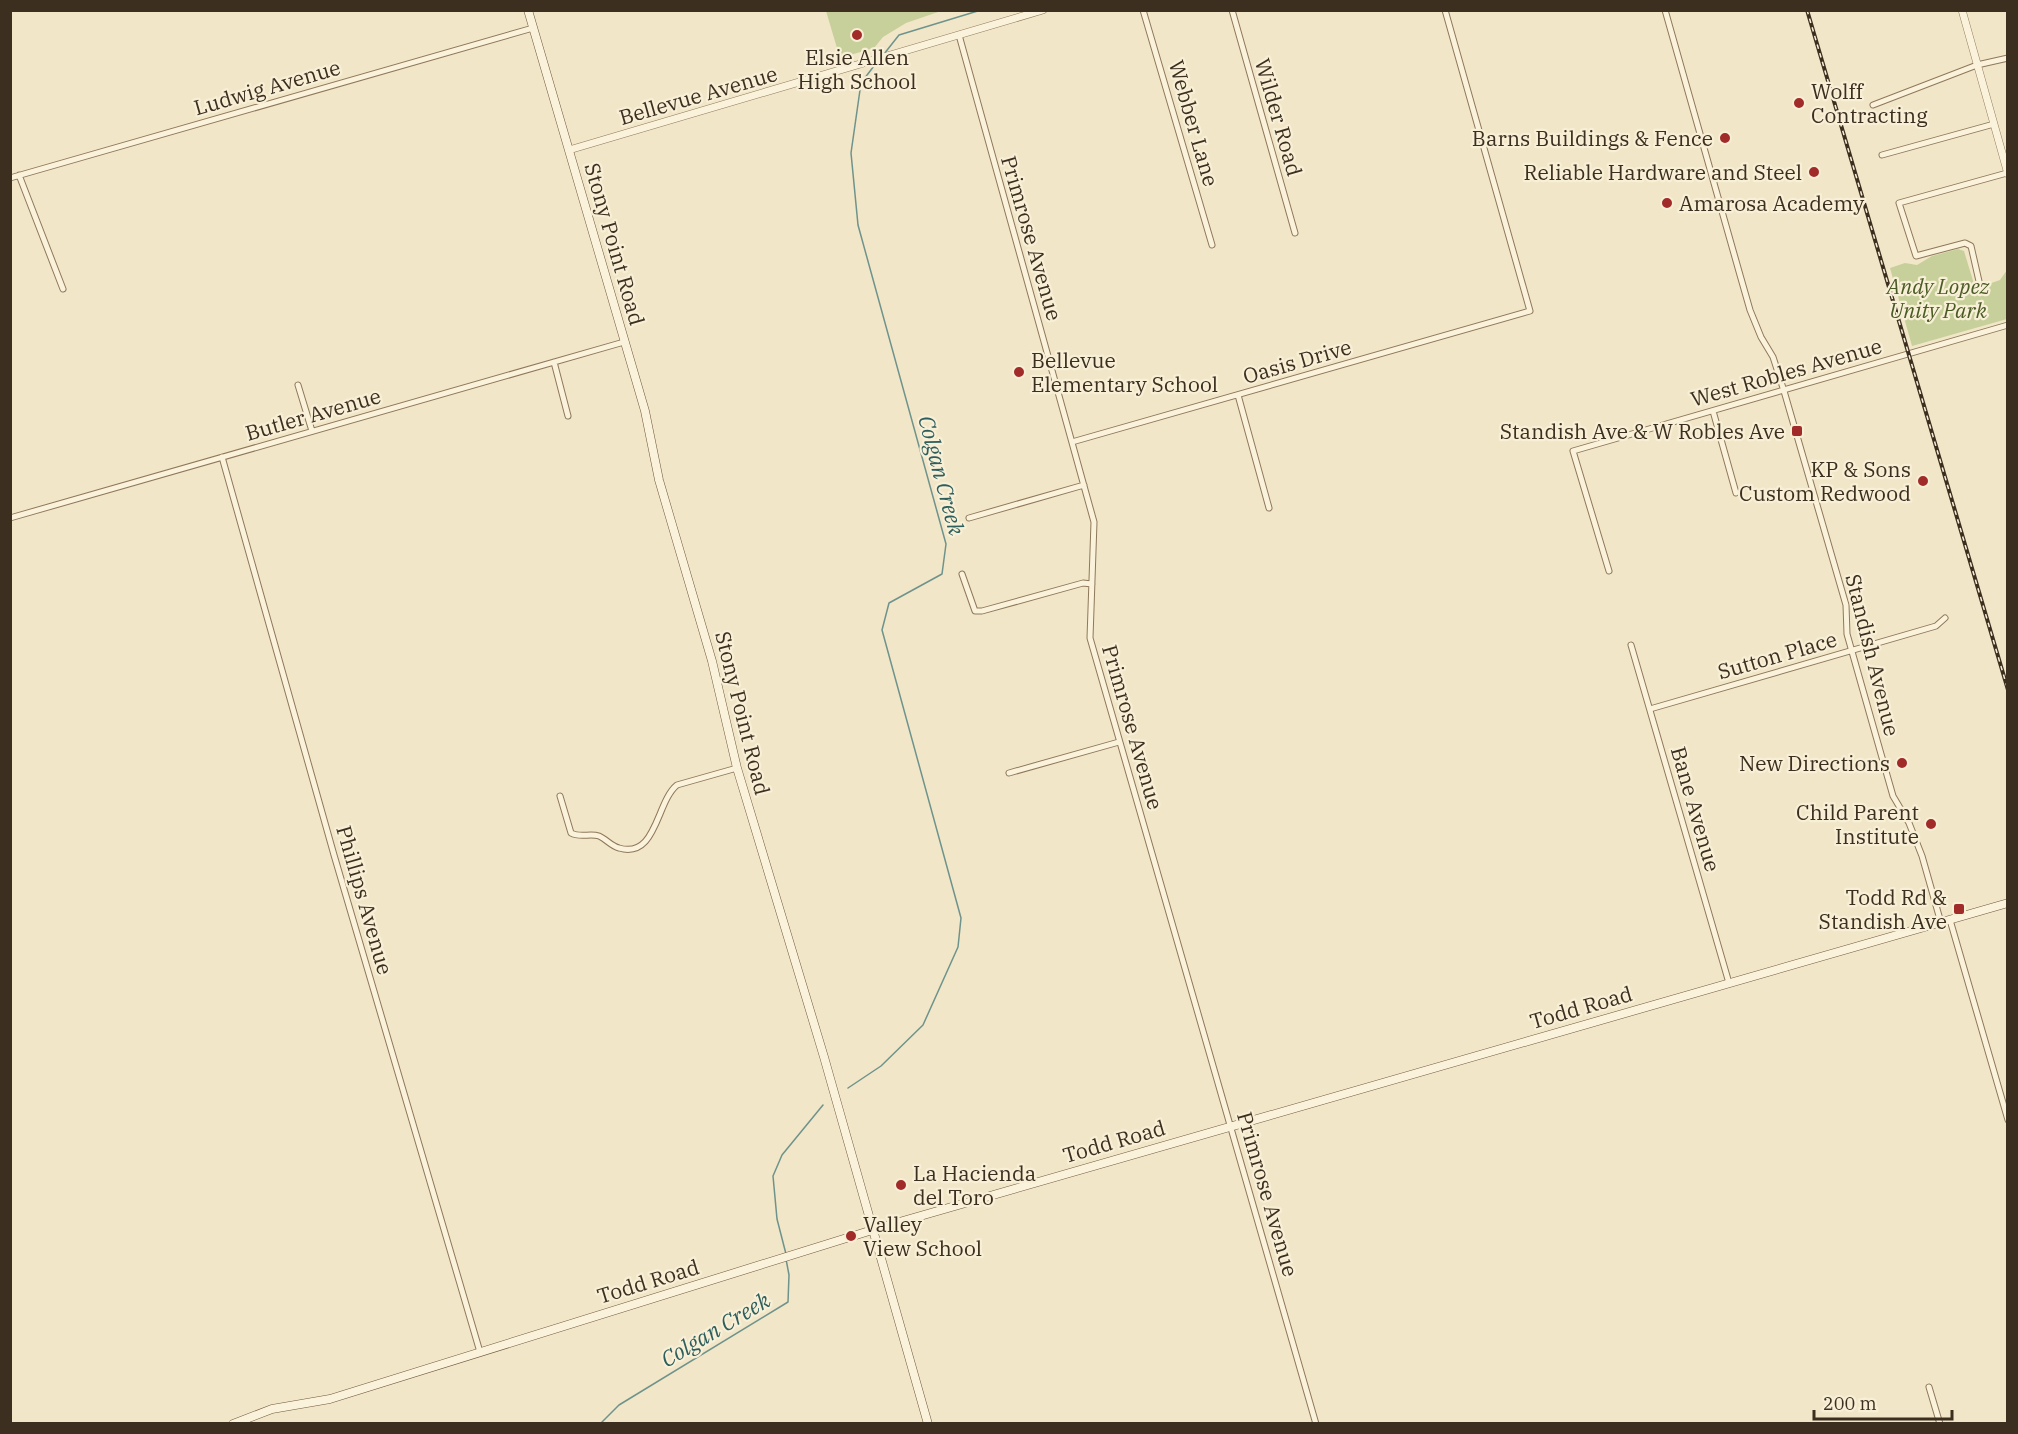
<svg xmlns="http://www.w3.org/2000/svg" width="2018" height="1434" font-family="'IBM Plex Serif',serif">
<rect width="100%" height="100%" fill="#f1e6c7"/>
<!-- green -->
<path fill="#c7d09a" d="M826,11V10L941,11L906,23L883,37L874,48L840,58Z
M1958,249L1964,251L1974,284L1977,288L2000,280L2007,270V319L1912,346L1890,268L1905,263L1917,265L1932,256Z"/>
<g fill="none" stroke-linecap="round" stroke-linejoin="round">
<!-- stream -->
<path stroke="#6e938c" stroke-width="1.5" d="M884,54L899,35L981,10
M848,1088L881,1066L923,1025L958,947L961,918L882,630L889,603L942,574L946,544L858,225L851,153L861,83L877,62
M786,1254L777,1219L773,1176L782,1155L823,1105
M600,1424L619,1405L788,1302L789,1275L786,1259"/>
<!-- minor casing -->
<g stroke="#8e785b" stroke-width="7">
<path id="minor" d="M1143,10L1212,245
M1232,10L1295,233
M1665,10L1740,275L1750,310L1761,337L1773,357L1784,391L1846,605L1847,634L1881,754L1893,796L1909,823L1922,856L1941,923
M959,35L1094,522L1090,638L1316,1424
M1873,105L1977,65L2008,58
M1882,155L1994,124
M19,175L63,289
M10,178L533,28
M1981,290L1971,246L1965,243L1916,256L1899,203L2007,173
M554,362L568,416
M298,385L312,431
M1238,395L1269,508
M1713,411L1736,493
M1072,442L1530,311L1445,10
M222,457L334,855L480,1352
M10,518L624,342
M969,518L1084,485
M1609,571L1573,451L2008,325
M962,574L975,611H982L1083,583L1092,584
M1631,645L1729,983
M1650,709L1936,626L1945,618
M1009,773L1119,742
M560,796L571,833C580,838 590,833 599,836C606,839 611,846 619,848C657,859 656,802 677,785L737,768
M1950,920L2008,1120
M1929,1387L1940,1424"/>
</g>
<!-- tertiary casing -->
<g stroke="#8e785b" stroke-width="8">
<path id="tertiary" d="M1962,10L2008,174
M569,150L1043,10"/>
</g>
<!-- secondary casing -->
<g stroke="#70593e" stroke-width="9">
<path id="secondary" d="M528,10L645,411L659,480L712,661L737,768L824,1057L928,1424
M233,1424L272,1409L330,1399L882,1227L2008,903"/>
</g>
<!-- minor -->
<use href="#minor" stroke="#fbf2db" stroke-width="5"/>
<!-- tertiary -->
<use href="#tertiary" stroke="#fbf2db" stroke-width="7"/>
<!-- secondary -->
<use href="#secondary" stroke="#fbf2db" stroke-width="8"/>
<!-- rail casing -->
<g stroke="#3d2f1f" stroke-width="4">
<path id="rail" d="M1807,10L2008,690"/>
</g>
<!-- rail -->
<use href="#rail" stroke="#f8efd7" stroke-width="1.5" stroke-dasharray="4.5" stroke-linecap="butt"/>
</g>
<!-- markers -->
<g fill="#a02b28" stroke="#f8efd7" stroke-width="2">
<circle cx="857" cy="35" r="6"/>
<circle cx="1799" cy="103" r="6"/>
<circle cx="1725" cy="138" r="6"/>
<circle cx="1814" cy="172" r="6"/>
<circle cx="1667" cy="203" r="6"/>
<circle cx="1019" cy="372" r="6"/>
<rect x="1791" y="425" width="12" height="12" rx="3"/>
<circle cx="1923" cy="481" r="6"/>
<circle cx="1902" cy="763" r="6"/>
<circle cx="1931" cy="824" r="6"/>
<rect x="1953" y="903" width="12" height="12" rx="3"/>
<circle cx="901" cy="1185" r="6"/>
<circle cx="851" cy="1236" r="6"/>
</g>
<g text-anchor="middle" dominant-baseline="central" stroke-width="4.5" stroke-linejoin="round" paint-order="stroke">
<!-- poi labels -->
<g font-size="21" fill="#3d2f1f" stroke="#f8efd7" text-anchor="end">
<text x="857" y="57" text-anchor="middle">Elsie Allen<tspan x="857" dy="24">High School</tspan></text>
<text x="1811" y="91" text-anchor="start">Wolff<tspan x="1811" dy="24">Contracting</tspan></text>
<text x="1713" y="138">Barns Buildings &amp; Fence</text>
<text x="1802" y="172">Reliable Hardware and Steel</text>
<text x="1679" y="203" text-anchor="start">Amarosa Academy</text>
<text x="1031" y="360" text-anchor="start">Bellevue<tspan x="1031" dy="24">Elementary School</tspan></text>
<text x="1785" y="431">Standish Ave &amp; W Robles Ave</text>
<text x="1911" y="469">KP &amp; Sons<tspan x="1911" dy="24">Custom Redwood</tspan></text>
<text x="1890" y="763">New Directions</text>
<text x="1919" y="812">Child Parent<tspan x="1919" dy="24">Institute</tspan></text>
<text x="1947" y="897">Todd Rd &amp;<tspan x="1947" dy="24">Standish Ave</tspan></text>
<text x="913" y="1173" text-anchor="start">La Hacienda<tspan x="913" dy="24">del Toro</tspan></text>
<text x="863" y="1224" text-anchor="start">Valley<tspan x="863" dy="24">View School</tspan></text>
</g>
<!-- street labels -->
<g font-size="21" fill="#3d2f1f" stroke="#f8efd7">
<text transform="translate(267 87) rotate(-16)">Ludwig Avenue</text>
<text transform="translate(698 95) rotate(-16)">Bellevue Avenue</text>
<text transform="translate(1279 117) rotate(74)">Wilder Road</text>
<text transform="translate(1194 123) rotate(74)">Webber Lane</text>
<text transform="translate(1032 238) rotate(74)">Primrose Avenue</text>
<text transform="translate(615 244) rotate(74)">Stony Point Road</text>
<text transform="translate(1297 361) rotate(-16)">Oasis Drive</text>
<text transform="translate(1786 372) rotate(-16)">West Robles Avenue</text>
<text transform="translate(313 414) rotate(-16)">Butler Avenue</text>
<text transform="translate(1777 655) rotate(-16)">Sutton Place</text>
<text transform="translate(1873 655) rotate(76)">Standish Avenue</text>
<text transform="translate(743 713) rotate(76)">Stony Point Road</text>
<text transform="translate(1133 727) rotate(74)">Primrose Avenue</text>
<text transform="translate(1696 809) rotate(74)">Bane Avenue</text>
<text transform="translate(365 900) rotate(74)">Phillips Avenue</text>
<text transform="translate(1581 1007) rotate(-16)">Todd Road</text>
<text transform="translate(1114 1141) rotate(-16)">Todd Road</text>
<text transform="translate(1268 1194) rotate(74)">Primrose Avenue</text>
<text transform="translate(648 1281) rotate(-17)">Todd Road</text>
</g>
<!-- park labels -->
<g font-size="21" font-style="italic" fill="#4b5b25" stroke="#f8efd7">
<text x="1938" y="286">Andy Lopez<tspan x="1938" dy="24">Unity Park</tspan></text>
</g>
<!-- water labels -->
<g font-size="22" font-style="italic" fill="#2e5e5c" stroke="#f8efd7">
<text transform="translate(942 475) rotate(75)">Colgan Creek</text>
<text transform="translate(715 1329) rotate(-31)">Colgan Creek</text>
</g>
</g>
<!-- border -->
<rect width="2018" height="1434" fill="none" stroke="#3d2f1f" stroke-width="24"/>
<!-- scale -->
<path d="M1814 1410v9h138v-9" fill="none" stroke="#3d2f1f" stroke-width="3"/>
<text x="1823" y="1410" font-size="18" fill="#3d2f1f" stroke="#f8efd7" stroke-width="4.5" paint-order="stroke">200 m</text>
</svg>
